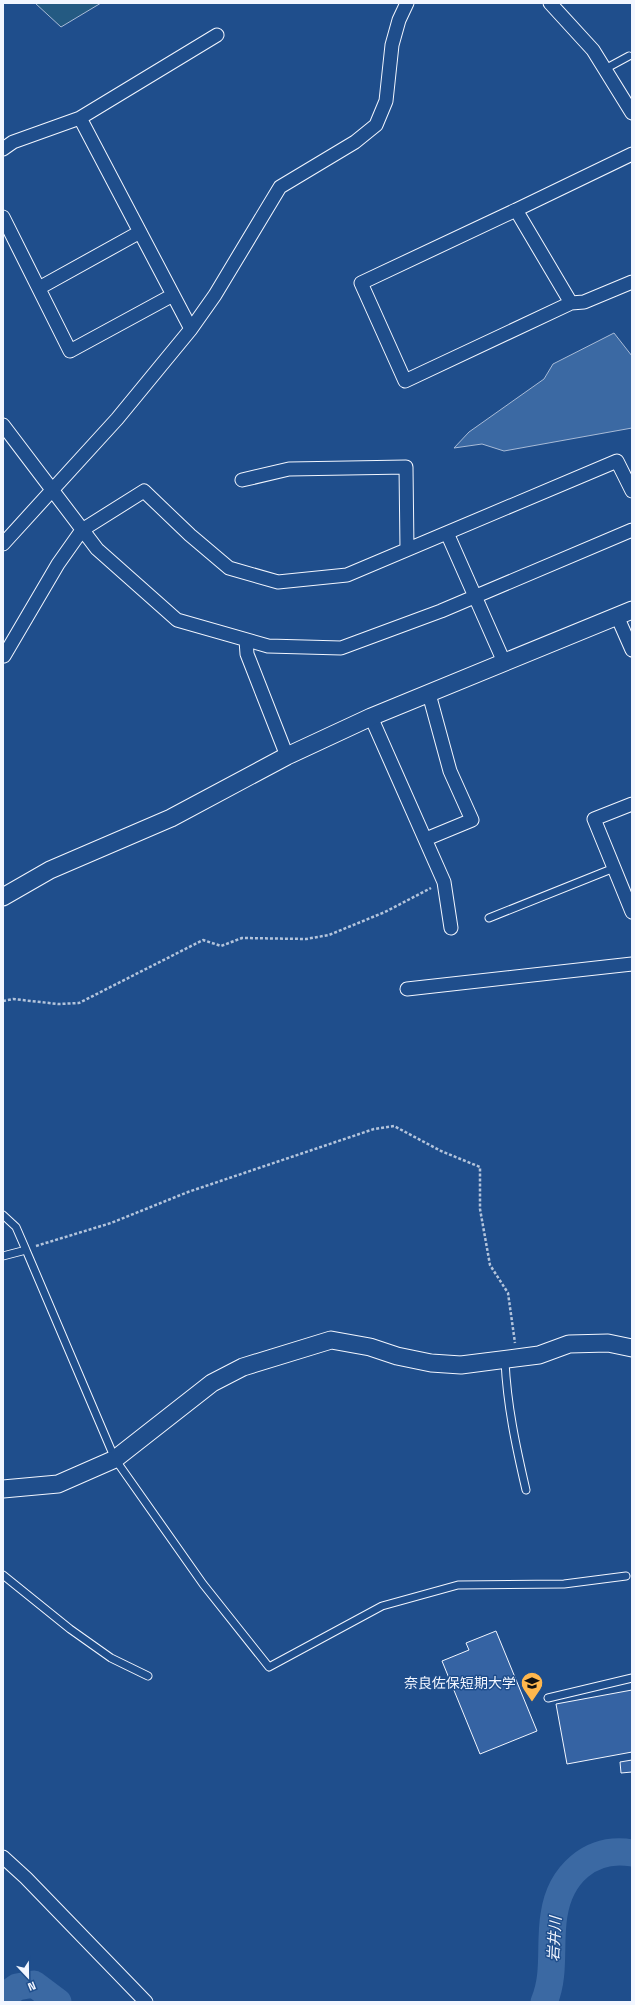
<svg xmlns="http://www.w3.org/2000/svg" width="635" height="2005" font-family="'Space Grotesk','Noto Sans JP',sans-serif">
<rect width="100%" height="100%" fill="#1f4e8c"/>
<!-- green -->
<path fill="#245a82" stroke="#a8bbd7" d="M35,3H101L61,27Z"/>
<!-- water -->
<path fill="#3b69a3" stroke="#a8bbd7" d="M614,333L632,356V428L504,451L482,444L454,448L469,432L544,379L553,364Z"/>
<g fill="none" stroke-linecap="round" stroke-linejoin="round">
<!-- river -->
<path stroke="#3b69a3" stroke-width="27" d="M3,1997L17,1987L34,1984L58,2002
M544,2002C556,1974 549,1944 554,1915C560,1875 590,1846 632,1853"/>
</g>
<!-- building -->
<path fill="#3563a3" stroke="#f2f6ff" d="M496,1631L537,1731L480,1754L442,1661L469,1650L466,1643Z
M632,1690V1752L567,1764L556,1704Z
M632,1760V1772L621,1773L620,1762Z"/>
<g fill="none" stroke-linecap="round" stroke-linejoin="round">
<!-- service casing -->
<g stroke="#f2f6ff" stroke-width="9">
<path id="service" d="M605,69L629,56
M489,918L614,868
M3,1215L16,1227L26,1250
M3,1256L26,1250L115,1459L203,1584L269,1667L382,1606L458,1585L564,1584L626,1576
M505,1361C507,1405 516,1447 526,1490
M3,1575L70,1629L111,1658L148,1676
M548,1698L632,1678"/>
</g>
<!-- minor casing -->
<g stroke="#f2f6ff" stroke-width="15">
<path id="minor" d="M550,3L593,50L632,113
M80,118L191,329
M3,149L13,142L80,118L217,35
M516,210L632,154
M3,217L70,351L173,295
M39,288L140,232
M571,303L516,210L361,283L405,381L571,303L584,302L632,282
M3,425L97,549L177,620L268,646L341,648L441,611L632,530
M242,480L289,469L406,467L407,549
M447,533L504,662
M3,544L117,419L191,329L215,295L280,187L355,142L376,125L386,101L392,45L399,20L407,3
M617,616L632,650
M246,640L247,654L287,756
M4,656L58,564L82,530L144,491L190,535L229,568L278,582L347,575L617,461L632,491
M371,717L444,882L451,928
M632,804L594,819L632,912
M426,839L472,820L450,771L429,694
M407,989L632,964
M3,1857L26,1878L146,2002"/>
</g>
<!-- tertiary casing -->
<g stroke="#f2f6ff" stroke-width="19">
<path id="tertiary" d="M3,897L50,870L171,818L287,756L371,717L632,610
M3,1489L58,1484L115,1459L212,1383L243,1367L331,1340L370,1347L397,1356L431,1363L461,1365L539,1355L569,1344L608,1343L632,1348"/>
</g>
<!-- path -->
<path stroke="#b3c4dc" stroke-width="2.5" stroke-dasharray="3 2" stroke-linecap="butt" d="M3,1001L13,999L58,1004L79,1003L203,940L221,946L242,938L306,939L329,935L385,912L431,888
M36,1246L111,1223L188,1192L374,1129L394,1126L441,1151L480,1167V1209L490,1265L508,1293L515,1343"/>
<!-- service -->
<use href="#service" stroke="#1f4e8c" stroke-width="7"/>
<!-- minor -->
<use href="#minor" stroke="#1f4e8c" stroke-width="13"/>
<!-- tertiary -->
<use href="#tertiary" stroke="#1f4e8c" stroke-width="17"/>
</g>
<!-- icons -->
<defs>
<g id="university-pin" transform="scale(1.15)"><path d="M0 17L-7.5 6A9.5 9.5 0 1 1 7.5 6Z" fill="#ffb74d" stroke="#1f4e8c"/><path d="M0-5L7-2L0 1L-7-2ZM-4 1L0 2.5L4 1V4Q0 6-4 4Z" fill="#111"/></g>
</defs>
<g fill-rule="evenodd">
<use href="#university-pin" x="532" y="1683"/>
</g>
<g text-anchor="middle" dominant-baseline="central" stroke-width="3" stroke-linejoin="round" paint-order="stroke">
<!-- poi labels -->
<g font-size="14" fill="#f2f6ff" stroke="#1f4e8c" text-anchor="end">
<text x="516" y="1683">奈良佐保短期大学</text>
</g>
<!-- water labels -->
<g font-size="15" font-style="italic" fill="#f2f6ff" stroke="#1f4e8c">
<text transform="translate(554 1939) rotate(-87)">岩井川</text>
</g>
</g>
<!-- border -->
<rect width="635" height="2005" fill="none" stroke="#f2f6ff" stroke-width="8"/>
<!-- north arrow -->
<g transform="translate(28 1977) rotate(158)" stroke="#1f4e8c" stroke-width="3" paint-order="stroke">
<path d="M0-3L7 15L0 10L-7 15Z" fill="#f2f6ff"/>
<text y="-6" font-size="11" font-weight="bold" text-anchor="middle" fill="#f2f6ff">N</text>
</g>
</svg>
